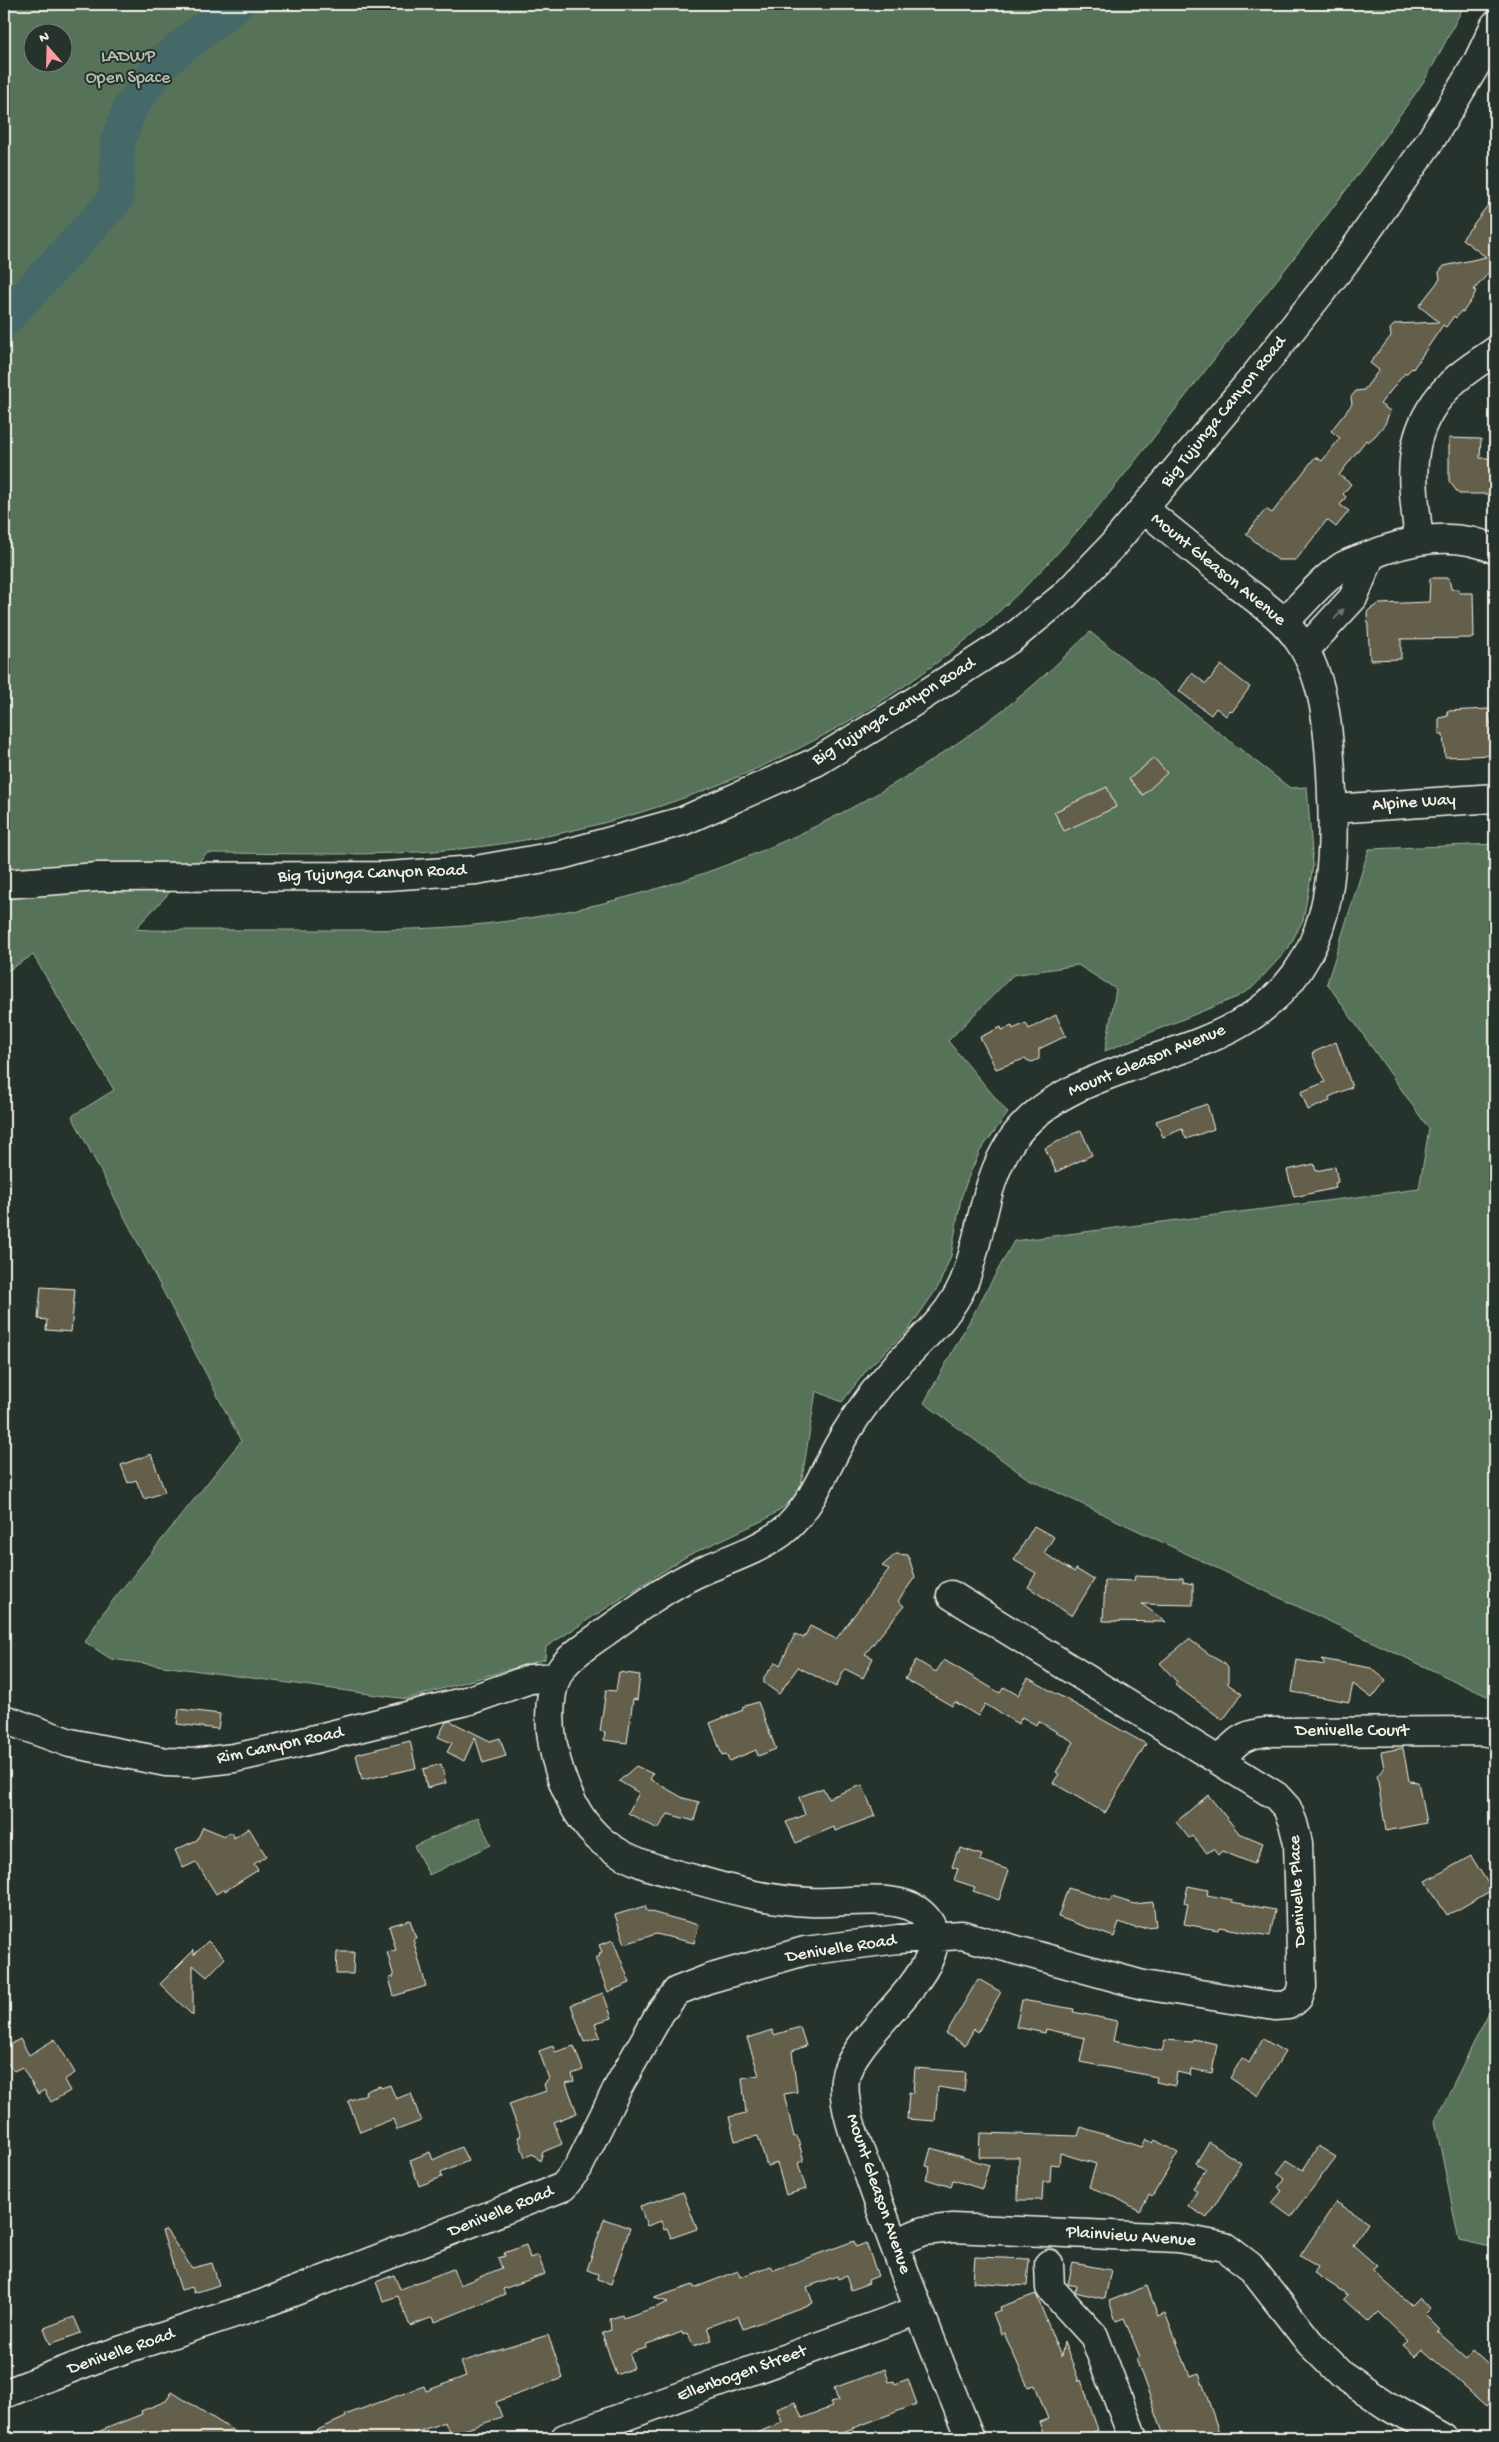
<svg xmlns="http://www.w3.org/2000/svg" width="1499" height="2442" font-family="'Gochi Hand',sans-serif">
<rect width="100%" height="100%" fill="#26332d"/>
<filter id="ink" filterUnits="userSpaceOnUse"><feTurbulence type="fractalNoise" baseFrequency=".02" numOctaves="2"/><feDisplacementMap in="SourceGraphic" scale="10" xChannelSelector="R" yChannelSelector="G"/><feConvolveMatrix kernelMatrix="1 2 1 2 8 2 1 2 1" color-interpolation-filters="sRGB"/></filter>
<g filter="url(#ink)">
<!-- green -->
<path fill="#567259" stroke="#a5b2a0" fill-rule="evenodd" d="M4,4H1465C1452,28 1441,52 1427,76C1416,94 1402,111 1390,129C1334,210 1272,285 1212,362C1144,449 1078,541 995,615C850,745 653,830 459,849C376,857 291,853 207,853L135,929C153,931 173,930 192,930C227,930 261,930 296,930C362,930 428,931 493,923C683,900 863,820 1013,702C1040,681 1065,656 1090,632L1290,788L1307,787L1313,866L1303,920L1288,949L1252,988L1237,997L1105,1051L1116,989L1078,965L1013,975L948,1041L1008,1113L980,1151L968,1178L961,1198L951,1256L938,1287L909,1329L869,1367L842,1402L816,1391L800,1491L785,1506L766,1519L687,1556L546,1647L545,1659L407,1699L111,1659L85,1642L102,1614L241,1441L72,1116L114,1090L33,955L4,973ZM32,32H62V62H32Z
M1495,844V1700L1027,1478L924,1403L1014,1241L1419,1189L1429,1129L1327,983L1369,849Z
M478,1817L491,1845L429,1875L414,1846Z
M1495,2000V2248L1459,2240L1435,2121Z"/>
<g fill="none" stroke-linecap="round" stroke-linejoin="round">
<!-- river -->
<path stroke="#446967" stroke-width="35" d="M4,320L116,199L118,141L130,108L164,61L236,4"/>
</g>
<!-- building -->
<path fill="#635f4c" stroke="#f4f1e8" d="M1495,196V265L1474,290L1476,291L1472,299L1463,312L1461,311L1456,318L1454,316L1446,327L1443,325L1413,369L1412,368L1406,374L1405,373L1380,404L1390,411L1385,424L1375,436L1368,442L1366,440L1339,475L1351,484L1343,494L1346,497L1340,505L1349,511L1336,527L1327,520L1296,560H1278L1246,534L1266,509L1272,513L1315,457L1322,461L1340,438L1331,431L1352,404L1351,397L1356,391L1364,390L1379,370L1370,363L1391,336L1390,329L1395,324L1439,322L1419,306L1440,279L1439,272L1444,266L1486,257L1462,239Z
M1449,438L1481,439L1480,458H1495V494H1459L1449,481Z
M1430,578H1449L1451,589H1459V593H1473L1474,638L1401,639V659L1370,660L1367,612L1370,609L1379,604L1429,602Z
M1221,665L1250,687L1232,712L1230,710L1226,716L1216,708L1211,715L1179,691L1192,673L1206,684Z
M1489,709L1494,755L1445,757L1443,734H1439V718L1448,716L1447,711Z
M1154,758L1167,773L1143,795L1129,779Z
M1107,787L1116,807L1064,831L1054,812Z
M1056,1015L1066,1036L1039,1049V1059L1032,1062L1024,1059L996,1069L980,1037L1001,1027L1002,1030L1012,1026L1013,1029L1026,1023L1029,1029Z
M1336,1042L1352,1087L1329,1097L1330,1101L1308,1110L1301,1092L1325,1082L1312,1053Z
M1207,1104L1214,1129L1186,1139L1182,1129L1163,1137L1156,1121Z
M1081,1130L1092,1155L1056,1172L1045,1148Z
M1314,1164L1316,1171L1335,1167L1338,1182L1335,1183L1336,1188L1294,1197L1287,1170Z
M41,1287L75,1289L71,1332L46,1330L47,1320L38,1319Z
M151,1454L165,1492L144,1499L136,1480L128,1483L121,1465Z
M1034,1526L1054,1537L1044,1553L1074,1572L1076,1569L1094,1580L1072,1616L1028,1587L1036,1573L1014,1560Z
M896,1554L908,1555L915,1577L898,1601L904,1606L865,1654L873,1658L863,1678L845,1669L836,1687L798,1667L779,1694L764,1683V1677L776,1662L780,1665L795,1634L804,1638L810,1626L836,1639L889,1569L882,1566Z
M1135,1576L1183,1578V1582L1193,1584V1605L1142,1604L1166,1622L1103,1621L1105,1580L1134,1581Z
M1189,1639L1213,1657L1225,1664L1228,1668V1684L1242,1694L1223,1720L1175,1685L1177,1682L1160,1663Z
M1321,1659L1371,1668L1386,1680L1372,1698L1353,1684L1349,1702L1292,1692L1297,1660L1324,1665V1662Z
M916,1660L936,1672L944,1660L1000,1693L1004,1687L1018,1695L1028,1678L1146,1744L1105,1813L1053,1783L1059,1774L1056,1772L1074,1742L1038,1721L1036,1725L1022,1717L1018,1724L985,1704L978,1716L955,1702L952,1706L905,1679Z
M619,1672L640,1675L637,1700L633,1699L627,1743L604,1740L605,1732L600,1731L606,1690L616,1691Z
M758,1702L776,1749L758,1756L756,1750L729,1761L726,1754L722,1755L710,1723L743,1710L742,1707Z
M179,1709L220,1714L218,1729L177,1724Z
M450,1721L490,1741L500,1738L506,1756L483,1763L475,1737L464,1761L447,1752L452,1743L438,1737L446,1722Z
M410,1741L416,1768L362,1780L356,1754Z
M1403,1748L1409,1781L1418,1782L1426,1823L1386,1831L1377,1776L1384,1768L1381,1752Z
M441,1764L446,1783L427,1788L423,1769Z
M636,1766L653,1774L650,1779L683,1798L699,1802L694,1821L668,1814L658,1829L628,1813L639,1793L619,1781Z
M862,1785L875,1816L835,1831L834,1827L796,1843L786,1822L805,1815L799,1797L823,1788L828,1798Z
M1208,1795L1239,1833L1263,1843L1254,1864L1222,1851L1218,1855L1213,1849L1207,1853L1192,1836L1189,1838L1176,1822Z
M203,1827L225,1836L231,1832L234,1838L249,1828L266,1856L254,1864L258,1870L225,1891L224,1889L216,1894L196,1862L183,1868L175,1850L197,1840Z
M961,1848L982,1855L980,1860L1009,1870L999,1900L973,1891L975,1887L954,1880L958,1869L952,1867L957,1852H960Z
M1471,1856L1492,1890L1447,1916L1426,1881Z
M1188,1886L1208,1890L1207,1895L1233,1900L1232,1902L1275,1910L1270,1936L1219,1927L1218,1930L1184,1924L1188,1904L1184,1903Z
M1068,1888L1110,1901L1112,1897L1134,1904L1153,1902L1156,1926L1135,1928L1119,1922L1114,1937L1058,1917Z
M645,1906L647,1911L699,1925L694,1943L656,1934L625,1944L615,1915Z
M410,1920L416,1938L413,1939L426,1986L394,1996L389,1978L394,1977L387,1952L396,1950L389,1926Z
M613,1940L630,1983L608,1992L595,1958L600,1956L599,1953L602,1952L599,1945Z
M208,1941L225,1958L207,1977L193,1965V2016L160,1984L194,1950V1955Z
M337,1952H354L353,1974H336Z
M978,1979L1001,1992L978,2032L974,2029L965,2045L946,2034Z
M603,1993L612,2018L595,2023L600,2037L584,2042L571,2005Z
M1022,2000L1074,2009L1073,2012L1117,2021L1113,2041L1162,2051L1165,2040L1192,2042L1193,2039L1217,2044L1212,2073L1191,2069L1190,2075L1177,2072L1175,2086L1156,2082L1157,2077L1080,2062L1085,2038L1046,2029L1045,2033L1016,2027Z
M800,2027L806,2046L792,2051L797,2092L784,2094L794,2137L797,2136L804,2161L798,2163L806,2189L786,2195L777,2163L767,2166L758,2136L735,2141L729,2117L746,2113L742,2078L759,2075L747,2038L772,2030L774,2035Z
M20,2039L29,2055L55,2039L75,2073L64,2080L70,2091L51,2102L44,2090L38,2094L22,2067L14,2071L10,2067L4,2057V2048Z
M1263,2039L1285,2052L1258,2096L1230,2078L1242,2058L1249,2063Z
M553,2046L555,2052L574,2046L583,2070L572,2074L574,2081L566,2083L577,2113L554,2122L562,2144L543,2152L540,2161L533,2154L525,2157L518,2137L521,2136L509,2104L546,2091L544,2084L549,2079L539,2051Z
M915,2068L966,2072L964,2091L938,2087L935,2121L907,2119L909,2092L913,2093Z
M390,2085L396,2099L411,2093L421,2121L397,2130L393,2119L360,2132L348,2101L366,2094L365,2091L380,2086L381,2088Z
M1081,2127L1142,2147L1146,2139L1153,2143L1155,2140L1178,2153L1152,2197L1149,2195L1140,2211L1113,2196L1089,2187L1096,2164L1060,2153L1059,2165L1051,2164L1050,2182H1043L1042,2200H1018L1019,2157H979L980,2133L1078,2136Z
M1209,2142L1241,2163L1207,2218L1188,2206L1197,2191L1193,2188L1206,2169L1196,2163Z
M1318,2146L1336,2157L1291,2217L1272,2203L1282,2191L1278,2188L1284,2179L1277,2173L1287,2160L1303,2170Z
M461,2147L468,2161L441,2173L442,2177L419,2186L410,2160L430,2152L433,2160Z
M931,2148L989,2165L982,2189L953,2180L951,2187L926,2179L930,2167L926,2166Z
M683,2192L697,2229L671,2238L667,2228L664,2229L661,2221L647,2226L640,2206Z
M1336,2202L1368,2222L1353,2245L1377,2266L1372,2270L1411,2305L1418,2298L1430,2309L1425,2314L1440,2329L1438,2332L1467,2358L1473,2351L1495,2371V2396L1486,2406L1422,2349L1415,2356L1403,2345L1408,2341L1378,2312L1369,2321L1344,2299L1348,2295L1314,2273L1318,2267L1300,2256Z
M604,2219L630,2228L611,2284L597,2279L598,2274L587,2270Z
M166,2230L192,2268L212,2263L219,2285L194,2293L192,2287L181,2290L162,2231Z
M854,2241L856,2247L866,2243L878,2276L868,2280L869,2283L851,2290L846,2276L838,2279L837,2276L807,2287L813,2303L743,2329L738,2316L707,2327L712,2340L693,2346L688,2333L683,2335L682,2332L647,2344L646,2348L633,2352L630,2355L634,2368L616,2375L602,2333L611,2330L610,2319L622,2315L623,2318L660,2306L668,2302L654,2298L693,2285L694,2288L738,2271L740,2277L770,2266L774,2270Z
M526,2245L530,2258L538,2255L545,2274L503,2289L505,2294L435,2322L433,2317L410,2326L398,2296L383,2301L376,2282L394,2275L400,2289L453,2269L460,2285L502,2268L498,2258L505,2256L504,2253Z
M975,2257L1029,2259L1027,2286L973,2282Z
M1073,2263L1111,2270L1105,2299L1075,2292L1076,2286L1068,2284Z
M1147,2286L1158,2316L1165,2313L1190,2376L1199,2373L1221,2438H1165L1136,2359L1140,2357L1124,2318L1116,2321L1109,2301Z
M1036,2294L1061,2357L1064,2342L1079,2381L1081,2380L1098,2430L1093,2432L1095,2438H1045L1039,2422L1048,2419L1035,2385L1028,2387L1004,2333L1001,2334L993,2313L1001,2310L1000,2307Z
M74,2317L81,2333L50,2344L44,2328Z
M548,2335L563,2378L496,2402L502,2417L450,2435L445,2422L414,2433L416,2438H300L346,2417L345,2415L424,2386L426,2391L466,2376L461,2362Z
M885,2369L889,2382L894,2381L895,2384L908,2379L917,2404L827,2438H746L782,2422L777,2409L795,2402L802,2418L832,2407L830,2403L838,2401L834,2388Z
M172,2392L245,2438H83L142,2414L141,2411L166,2401Z"/>
<g fill="none" stroke-linecap="round" stroke-linejoin="round">
<!-- minor casing -->
<g stroke="#f4f1e8" stroke-width="31">
<path id="minor" d="M1419,540C1412,480 1403,433 1449,386C1462,372 1480,362 1495,351
M1284,622C1303,604 1321,580 1343,566C1351,562 1360,559 1368,556C1410,539 1453,531 1495,549
M1305,650L1353,598L1371,555
M1333,809L1495,798
M4,884L98,877L387,876L476,870L561,855L683,821L816,762L898,712L1012,638L1065,595L1112,546L1254,377L1349,257L1432,138L1477,63L1495,25
M4,1719L70,1743L166,1762L193,1763L234,1758L275,1749L470,1700L530,1679L556,1677
M1220,1760C1236,1742 1241,1735 1266,1732L1482,1731L1495,1734
M894,2243L924,2231L953,2228L1178,2238L1225,2247L1250,2266L1310,2343L1341,2374L1387,2405L1444,2438
M1049,2264L1050,2288L1094,2336L1133,2438
M4,2394L98,2358L262,2304L563,2187L578,2168L617,2089L660,2013L677,1991L708,1979L805,1951L898,1939L962,1935L1143,1985L1275,2006L1288,2005L1298,1998L1302,1987L1298,1843L1293,1823L1287,1808L1276,1796L951,1595
M565,2438L919,2310
M970,2438C936,2354 902,2269 872,2184C862,2154 841,2110 845,2079C852,2029 979,1954 917,1910C893,1893 839,1904 810,1902C766,1900 732,1890 690,1878C660,1870 628,1862 603,1842C565,1811 544,1740 552,1693C554,1683 556,1676 562,1668C572,1654 590,1643 604,1633C633,1612 662,1590 695,1574C723,1561 755,1552 781,1533C814,1507 825,1465 847,1431C861,1408 878,1386 896,1366C922,1339 949,1317 964,1282C982,1236 983,1182 1012,1140C1058,1072 1169,1064 1239,1024C1336,968 1336,871 1331,772C1328,728 1325,679 1299,641C1284,618 1261,603 1239,586C1207,560 1176,535 1144,509"/>
</g>
<!-- minor -->
<use href="#minor" stroke="#26332d" stroke-width="28"/>
</g>
<!-- one-way arrows -->
<defs><path id="oneway-solid" d="M-6-.8H1V-3.2L6.5 0L1 3.2V.8H-6Z" transform="scale(1.25)"/></defs>
<use fill="#6e766e" href="#oneway-solid" transform="translate(1339 614) rotate(-48)"/>
</g>
<g text-anchor="middle" dominant-baseline="central" stroke-width="4" stroke-linejoin="round" paint-order="stroke">
<!-- park labels -->
<g font-size="18" fill="#b5beaf" stroke="#26332d">
<text x="128" y="57">LADWP<tspan x="128" dy="21">Open Space</tspan></text>
</g>
<!-- street labels -->
<g font-size="18" fill="#f4f1e8" stroke="#26332d">
<text transform="translate(1224 412) rotate(-51)">Big Tujunga Canyon Road</text>
<text transform="translate(1218 570) rotate(39)">Mount Gleason Avenue</text>
<text transform="translate(894 712) rotate(-32)">Big Tujunga Canyon Road</text>
<text transform="translate(1414 803) rotate(-4)">Alpine Way</text>
<text transform="translate(372 874) rotate(-2)">Big Tujunga Canyon Road</text>
<text transform="translate(1147 1061) rotate(-22)">Mount Gleason Avenue</text>
<text x="1352" y="1731">Denivelle Court</text>
<text transform="translate(280 1746) rotate(-12)">Rim Canyon Road</text>
<text transform="translate(1298 1891) rotate(-93)">Denivelle Place</text>
<text transform="translate(841 1949) rotate(-9)">Denivelle Road</text>
<text transform="translate(878 2194) rotate(71)">Mount Gleason Avenue</text>
<text transform="translate(501 2212) rotate(-22)">Denivelle Road</text>
<text transform="translate(1131 2237) rotate(4)">Plainview Avenue</text>
<text transform="translate(121 2352) rotate(-19)">Denivelle Road</text>
<text transform="translate(742 2374) rotate(-20)">Ellenbogen Street</text>
</g>
</g>
<!-- margin -->
<rect width="1499" height="2442" fill="none" stroke="#26332d" stroke-width="20"/>
<rect x="10" y="10" width="1479" height="2422" fill="none" stroke="#f4f1e8" stroke-width="2" filter="url(#ink)"/>
<!-- north arrow -->
<g transform="translate(48 48) rotate(340)"><circle r="24" fill="#26332d" stroke="#787f78"/>
<path d="M0-4L9 19L0 12L-9 19Z" fill="#ff9aa2"/>
<text y="-8" font-size="14" font-weight="bold" text-anchor="middle" fill="#f4f1e8">N</text>
</g>
</svg>
